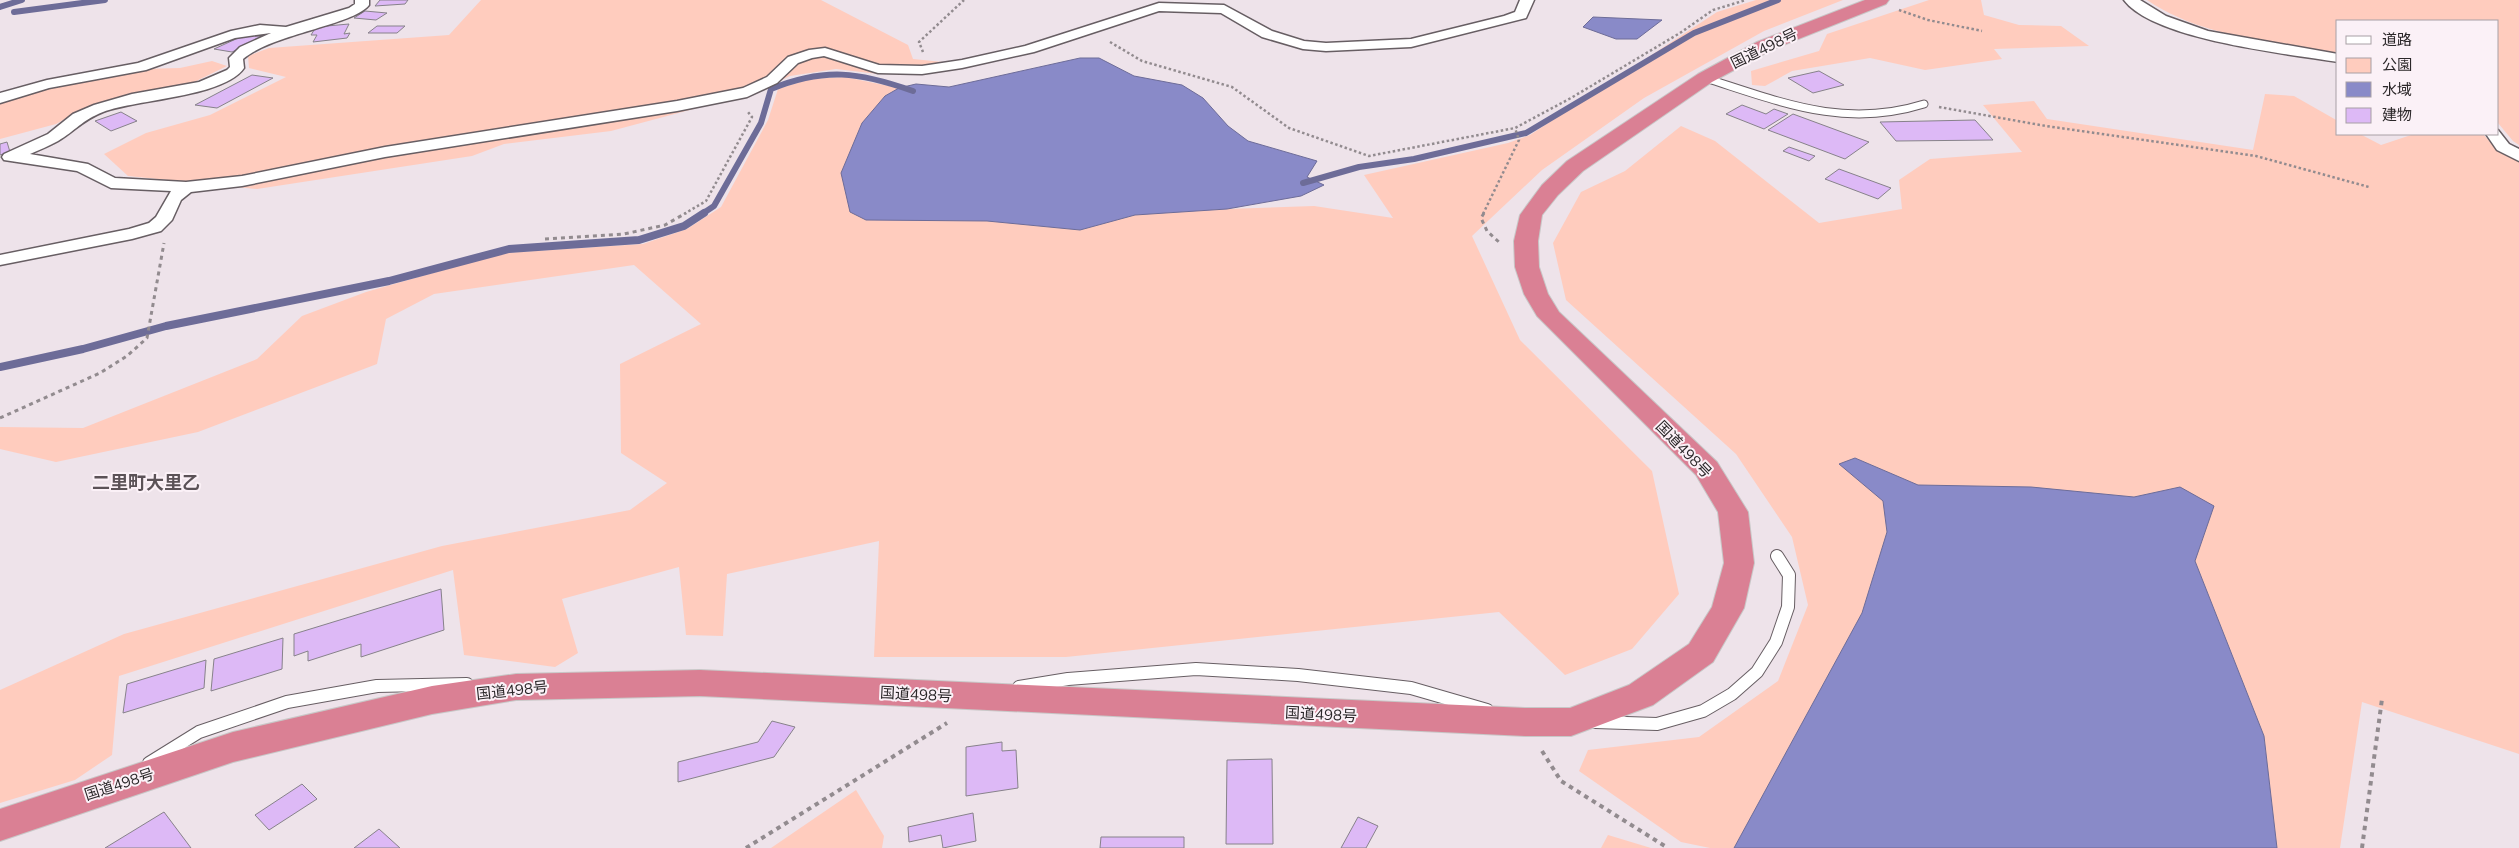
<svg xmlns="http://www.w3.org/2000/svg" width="2519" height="848" font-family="Mulish,'Noto Sans JP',sans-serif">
<rect width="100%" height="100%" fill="#eee3ea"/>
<!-- green -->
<path fill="#ffccbe" d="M481,0H821L908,45L913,59L943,62L878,74L836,69L790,76L757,92L611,131L504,144L472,156L257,189L128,176L104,154L146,133L210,115L286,77L249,68L248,56L269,48L449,35Z
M1756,0H1843L1764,31L1644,98L1542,170L1472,236L1520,340L1652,471L1679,594L1632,649L1565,675L1499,612L1066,657H874L879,541L727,574L723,636L686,635L679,567L562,599L578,653L555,667L464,655L453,570L119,676L112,755L75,780L0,803V690L124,634L442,546L630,510L667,483L621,453L620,364L701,324L634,265L434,294L386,319L377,364L198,432L56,462L0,449V427L83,428L257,359L302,316L366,292L503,253L643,244L687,229L721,207L768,120L778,89L810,79L845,77L899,88L885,96L987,221L1080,230L1135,215L1227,209L1314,206L1393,218L1364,175L1508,143L1530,135L1717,12Z
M1929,0H1981L1984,15L2019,25L2061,26L2089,46L1994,49L2002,59L1925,70L1870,58L1792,71L1765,86L1752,85L1751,71L1819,51L1827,34Z
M2147,0H2519V145L2513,141L2498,123V21H2338V54C2274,42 2201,37 2147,0Z
M212,61L227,66L184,87L76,113L56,124L0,139V102L55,86L141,69L180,68Z
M2265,94L2294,96L2338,121V134H2360L2381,145L2414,134H2483L2491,143L2519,160V754L2362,702L2340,848H2277L2264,736L2195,561L2180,487L2134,497L2031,487L1918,485L1855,458L1840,464L1884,501L1887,532L1862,613L1734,848H1710L1681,842L1579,771L1588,750L1699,737L1778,681L1808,605L1792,537L1736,454L1566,300L1553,243L1581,192L1625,171L1681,126L1715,141L1819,223L1902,209L1899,180L1930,159L2022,152L1983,105L2034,101L2047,119L2253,150Z
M856,790L884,836L882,848H771Z
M1608,835L1651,848H1601Z"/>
<!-- water -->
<path fill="#898ac8" stroke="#6d6c98" d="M1593,17L1662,20L1637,39H1616L1583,27Z
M1080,58H1099L1134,76L1182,85L1203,98L1228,126L1248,141L1317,161L1307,177L1324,185L1301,196L1227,209L1135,215L1080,230L987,221L866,220L850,212L841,173L862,123L885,96L899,88L916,84L949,87Z
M1855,458L1918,485L2031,487L2134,497L2180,487L2214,506L2195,561L2264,736L2277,848H1734L1862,613L1887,532L1883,501L1839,464Z"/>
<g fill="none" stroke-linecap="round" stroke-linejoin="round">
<!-- stream-far1 -->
<path stroke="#6d6c98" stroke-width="6" d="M0,7L22,0
M14,12L105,0
M1303,183L1359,167L1414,159L1526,133L1694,33L1778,0
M702,214L714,206L761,123L771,89C825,67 859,72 913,91"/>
<!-- stream -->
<path stroke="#6d6c98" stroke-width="8" d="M0,367L83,349L166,326L389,281L509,249L639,240L684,226L704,213"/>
</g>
<!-- building -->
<path fill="#ddb9f6" stroke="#87828a" d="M380,0H408L405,4L375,6Z
M365,11L387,13L376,20L354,18Z
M349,24L344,34L350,33L347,38L313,42L317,35H311L316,27Z
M377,26H405L397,33H368Z
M247,34L264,37L232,52L214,49Z
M1819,71L1844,85L1813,93L1788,78Z
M252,75L273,78L217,108L195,105Z
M1742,105L1766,114L1774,109L1788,114L1764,129L1726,114Z
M121,112L137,121L111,131L95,121Z
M1793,114L1869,142L1845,159L1768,130Z
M1975,120L1993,140L1896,141L1880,122Z
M7,142L10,152L0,155V144Z
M1789,147L1815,156L1809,161L1783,151Z
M1839,169L1891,188L1878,199L1825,179Z
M441,589L444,630L361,657V644L308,661V651L294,656V634Z
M283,638L282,669L211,691L214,659Z
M206,660L204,688L123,713L127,684Z
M772,721L795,727L774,757L678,782V762L758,742Z
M1002,742V751L1016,750L1018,788L966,796V747Z
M1272,759L1273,844H1226L1227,760Z
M302,784L317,799L269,830L255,815Z
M164,812L191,848H105Z
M973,813L976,841L943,848L941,835L909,842L908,827Z
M1358,817L1378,826L1366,848H1341Z
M379,829L400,848H354Z
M1101,837H1184V848H1100Z"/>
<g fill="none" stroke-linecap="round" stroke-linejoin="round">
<!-- service-far1 casing -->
<g stroke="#675e63" stroke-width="9">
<path id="service-far1" d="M1705,78C1781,102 1844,129 1924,104"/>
</g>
<!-- service casing -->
<g stroke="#675e63" stroke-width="14">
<path id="service" d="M1019,687L1068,679L1196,669L1298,675L1411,688L1487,710
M1595,722L1657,724L1703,711L1732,694L1757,672L1776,642L1788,607L1789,575L1777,556
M149,763L199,732L287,702L377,686L467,684"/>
</g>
<!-- minor casing -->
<g stroke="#675e63" stroke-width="3">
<path id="minor" d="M355,0H369V5C354,25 272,34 243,59L244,68C224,97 138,99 103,112C82,120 75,131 58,141C49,146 39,150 30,154L88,164L115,178L186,182L242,176L385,147L677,101L743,88L767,77L788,57L809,50L825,48L879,65L922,66L962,60L1025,46L1159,3L1224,5L1272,31L1304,41L1326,43L1411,39L1504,16L1515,12L1520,0H1534L1526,18L1411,47L1326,51L1303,49L1262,37L1221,13L1159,11L1034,52L962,68L922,74L878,73L824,56L812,58L798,63L777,83L747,97L677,111L385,157L242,186L191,192L181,200L172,220L161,231L132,239L0,265V255L129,229L149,223L156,217L171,191L111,188L77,171L4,160L2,157L4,154L48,134L73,114L94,105L132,94L199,82L227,70L230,67L229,58L240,47L271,33L235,38L146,70L49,88L0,103V93L47,80L138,63L231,31L260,25L286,27L349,8L355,4Z
M2124,0H2140L2166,16L2208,31L2338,54V62C2289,54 2154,40 2124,0Z
M2498,130L2509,144L2519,149V161L2497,150L2486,134H2498Z"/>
</g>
<!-- trunk casing -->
<g stroke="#c8c7c7" stroke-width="2">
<path id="trunk" d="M1865,0H1889L1886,4L1771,50L1712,82L1583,171L1558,195L1542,215L1538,241L1539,267L1548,294L1559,312L1717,462L1748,512L1754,563L1744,608L1713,662L1653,705L1571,736H1525L700,696L516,700L432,714L233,762L0,841V809L233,732L432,686L516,674L700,670L1525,708H1570L1629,685L1689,644L1712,607L1724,563L1718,512L1696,475L1537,316L1524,294L1515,267L1514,241L1520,215L1542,185L1567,161L1698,74L1757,42Z"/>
</g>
<!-- path-far2 -->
<path stroke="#928b8f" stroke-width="2.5" stroke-dasharray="2.5 2.5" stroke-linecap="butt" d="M1899,10L1928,20L1982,31
M1110,42L1142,61L1232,87L1289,128L1369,156L1515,128L1571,98L1680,33L1713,10L1746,0
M923,52L919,42L964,0
M1939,107L2046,126L2256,156L2369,187
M684,214L706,201L752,117L748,112
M1483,214L1519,140L1515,128"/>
<!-- path-far1 -->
<path stroke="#928b8f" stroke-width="3" stroke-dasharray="4 4" stroke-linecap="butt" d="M1484,213L1481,218L1487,231L1500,243
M545,239L624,234L665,225L686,213
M0,418L100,373L127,356L147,338L164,243"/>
<!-- path -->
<path stroke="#928b8f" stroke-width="4" stroke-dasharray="4.5 4.5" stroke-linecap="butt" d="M1542,751L1561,781L1668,848
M746,848L947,723
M2362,848L2382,699"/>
<!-- service-far1 -->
<use href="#service-far1" stroke="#fff" stroke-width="7"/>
<!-- service -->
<use href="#service" stroke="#fff" stroke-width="12"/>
<!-- minor -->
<use href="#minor" fill="#fff" fill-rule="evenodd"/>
<!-- trunk -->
<use href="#trunk" fill="#da8094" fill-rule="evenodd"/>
</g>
<g text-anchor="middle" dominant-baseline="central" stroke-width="4" stroke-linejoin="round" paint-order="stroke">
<!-- street labels -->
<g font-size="15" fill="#2b2729" stroke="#fbf1f7">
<text transform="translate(1764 48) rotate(-26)">国道498号</text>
<text transform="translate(1684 449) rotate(46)">国道498号</text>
<text transform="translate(512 690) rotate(-6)">国道498号</text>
<text transform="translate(916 694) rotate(3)">国道498号</text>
<text transform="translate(1321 714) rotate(3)">国道498号</text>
<text transform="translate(119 784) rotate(-18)">国道498号</text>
</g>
<!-- quarter labels -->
<g font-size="18" font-weight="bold" fill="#5b5257" stroke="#fbf1f7">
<text x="146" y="482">二里町大里乙</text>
</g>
</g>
<!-- legend -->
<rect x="2336" y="20" width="162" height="115" fill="#fbf1f7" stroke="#a8a0a5"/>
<rect x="2346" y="36" width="25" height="8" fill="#ffffff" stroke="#a8a0a5"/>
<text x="2382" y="45" font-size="15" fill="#2b2729">道路</text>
<rect x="2346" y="58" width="25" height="15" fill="#ffccbe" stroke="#a8a0a5"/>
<text x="2382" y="70" font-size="15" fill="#2b2729">公園</text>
<rect x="2346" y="82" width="25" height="15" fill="#898ac8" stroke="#a8a0a5"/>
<text x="2382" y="95" font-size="15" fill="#2b2729">水域</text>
<rect x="2346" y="108" width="25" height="15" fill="#ddb9f6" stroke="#a8a0a5"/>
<text x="2382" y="120" font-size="15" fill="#2b2729">建物</text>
</svg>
